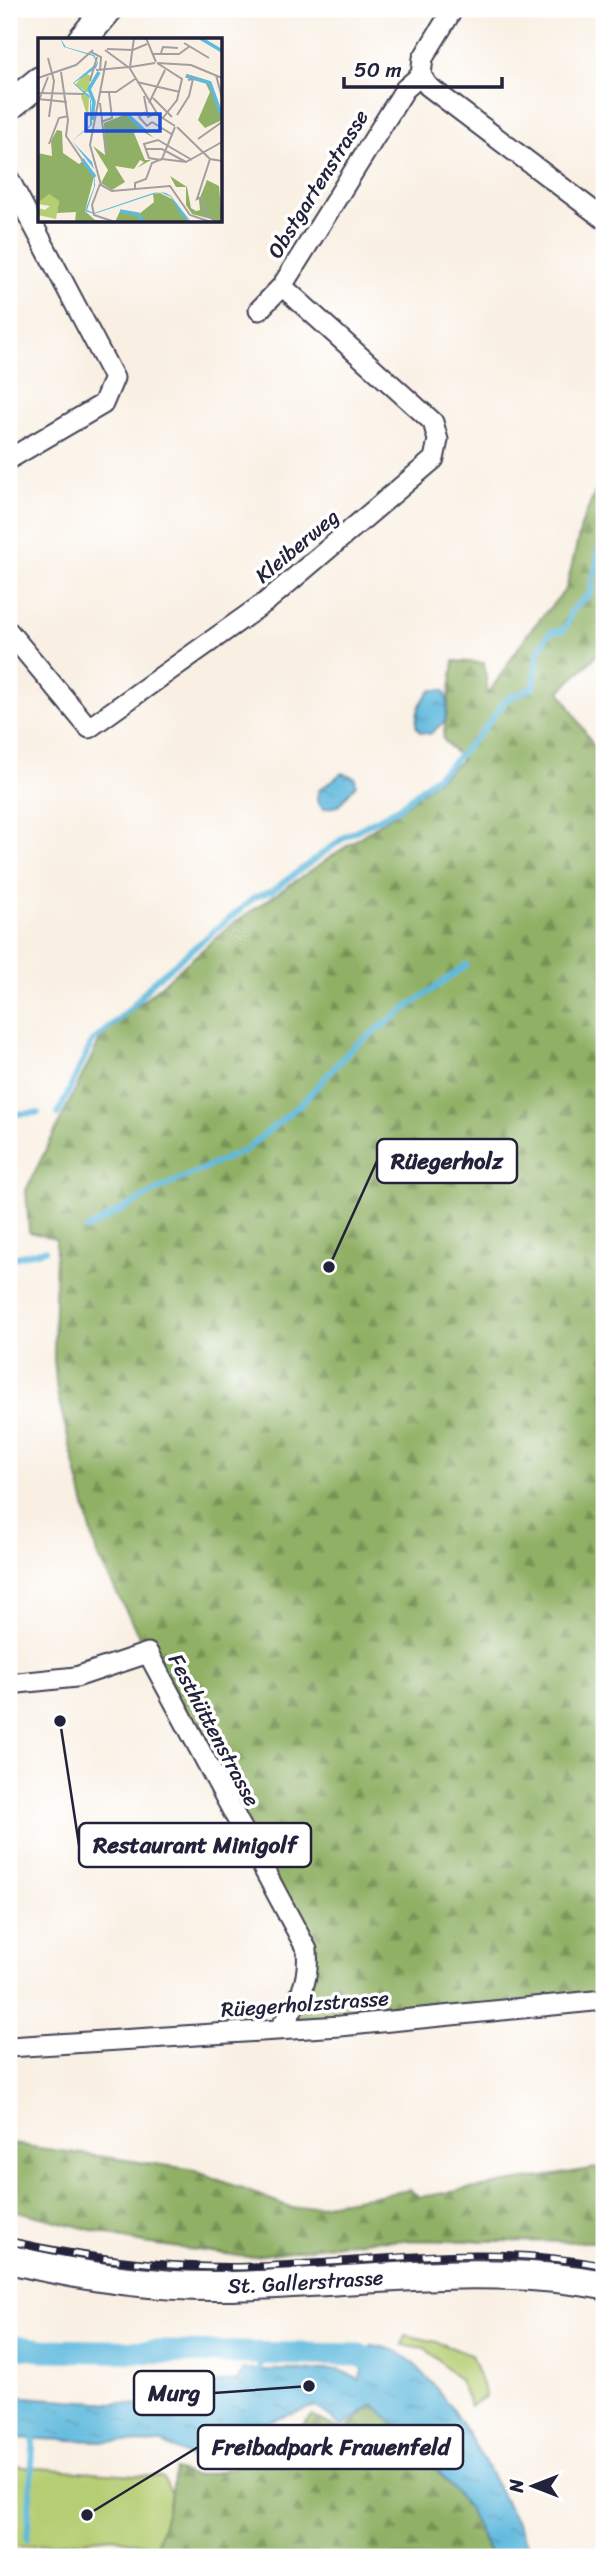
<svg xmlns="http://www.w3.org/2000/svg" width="613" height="2566" font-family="Sriracha,sans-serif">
<defs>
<pattern id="forest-firs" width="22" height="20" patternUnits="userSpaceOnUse" patternTransform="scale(1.75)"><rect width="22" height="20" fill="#90b165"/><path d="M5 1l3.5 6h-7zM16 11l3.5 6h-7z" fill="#759054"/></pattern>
<pattern id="water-ripples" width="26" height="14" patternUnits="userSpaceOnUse" patternTransform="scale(1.75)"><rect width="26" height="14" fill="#5fb9dd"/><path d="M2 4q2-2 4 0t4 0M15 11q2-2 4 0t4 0" fill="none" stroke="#4e96b4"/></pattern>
</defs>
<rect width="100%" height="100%" fill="#fff"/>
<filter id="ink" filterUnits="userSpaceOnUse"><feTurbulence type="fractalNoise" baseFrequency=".0143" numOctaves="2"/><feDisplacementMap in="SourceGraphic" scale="14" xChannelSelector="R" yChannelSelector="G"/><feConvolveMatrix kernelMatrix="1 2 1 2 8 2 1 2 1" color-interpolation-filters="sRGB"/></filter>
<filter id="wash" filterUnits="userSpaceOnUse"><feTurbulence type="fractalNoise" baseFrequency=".00686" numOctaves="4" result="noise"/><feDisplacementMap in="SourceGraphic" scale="28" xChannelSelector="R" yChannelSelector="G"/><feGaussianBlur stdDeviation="1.57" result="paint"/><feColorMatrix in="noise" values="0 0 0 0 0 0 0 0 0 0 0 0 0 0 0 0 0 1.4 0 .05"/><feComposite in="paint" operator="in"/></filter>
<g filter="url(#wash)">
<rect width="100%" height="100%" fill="#f9f0e3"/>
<!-- green -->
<path fill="#b6ce73" stroke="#6c7857" stroke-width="2" d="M406,2335L437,2342L471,2355L486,2396L470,2406L459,2380L425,2348L402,2345Z
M9,2466L162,2477L172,2493L156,2547L113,2537L9,2548Z"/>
<!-- forest -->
<path fill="url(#forest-firs)" stroke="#596a50" stroke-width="2" d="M604,472V648L560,691L604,763V2000L279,2029L309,1963L97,1555L57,1393L54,1359L56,1239L29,1232L26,1190L102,1036L231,925L401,809L462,760L443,739L454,661L484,663L488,694L528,633L566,589L582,523Z
M11,2144L190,2169L295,2209L410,2190L420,2197L604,2167V2242L367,2240L248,2257L143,2243L9,2209Z
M374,2403L421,2449L467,2507L491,2557H334L315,2553L275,2557H153L172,2493L175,2470C183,2472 193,2477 201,2475C242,2469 285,2445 312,2416L344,2431Z"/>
<!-- water -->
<path fill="url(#water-ripples)" stroke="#406e8c" stroke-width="2" d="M432,690H443C450,698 447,711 445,721L430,734L420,732L416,726C417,710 420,701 432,690Z
M342,773L355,777L356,785L338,806L323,809L317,801L318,791Z
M372,2345C380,2347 391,2348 398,2352C451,2384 505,2501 533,2557H491L467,2507L421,2449L374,2404L342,2427L316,2406L259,2425L246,2446L193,2458L163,2443L9,2438V2396L172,2407L190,2392L194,2383L237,2381L243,2370H340L359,2380Z"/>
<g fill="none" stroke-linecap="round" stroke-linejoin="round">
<!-- stream -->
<path stroke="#5fb9dd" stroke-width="6" d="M9,1114L38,1113
M58,1114L92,1042L130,1009L153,982L255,897L272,891L346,836L397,809L449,766L483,730L507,699L534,687L538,652L550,632L562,631L567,625L571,611L591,592L601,540
M87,1229L163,1187L245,1150L301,1104L352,1048L466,965
M9,1259L45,1250
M259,2379L262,2354
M27,2539L34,2433"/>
<!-- canal -->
<path stroke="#5fb9dd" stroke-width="23" d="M9,2346L41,2350L359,2355L395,2371"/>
</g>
</g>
<g filter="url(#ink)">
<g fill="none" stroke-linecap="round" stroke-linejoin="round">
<!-- street casing -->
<g stroke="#424154" stroke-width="23">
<path id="street" d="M421,75L428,86L604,219
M9,179L114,378L103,404L9,459
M259,310L282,286L405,89L421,75L423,58L453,9
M9,632L89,728L267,601L434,459L438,440L433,422L282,286
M9,1684L76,1677L148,1653L307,1950C310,1983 298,2004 279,2029
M9,2047L340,2026L604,2000"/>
</g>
<!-- secondary casing -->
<g stroke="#424154" stroke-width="32">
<g id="secondary">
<path d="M82,40L108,9"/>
<path d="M9,106L40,81"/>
<path id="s1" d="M9,2259C79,2276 152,2287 224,2286C351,2284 478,2261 604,2285"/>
</g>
</g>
<!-- street -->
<use href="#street" stroke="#fff" stroke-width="19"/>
<!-- secondary -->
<use href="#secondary" stroke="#fff" stroke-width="28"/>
<!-- rail casing -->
<g stroke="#22223b" stroke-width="8">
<path id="rail" d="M9,2241C85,2258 161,2268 240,2267C362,2264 482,2241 604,2266"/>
</g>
<!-- rail -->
<use href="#rail" stroke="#fff" stroke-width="5" stroke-dasharray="16" stroke-linecap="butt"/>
</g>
</g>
<g text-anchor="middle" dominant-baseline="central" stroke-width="7" stroke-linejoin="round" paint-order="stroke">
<!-- street labels -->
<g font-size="21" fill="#22223b" stroke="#fff">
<text transform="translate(318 184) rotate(-58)">Obstgartenstrasse</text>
<text transform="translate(297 546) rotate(-40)">Kleiberweg</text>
<text transform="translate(214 1730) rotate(62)">Festhüttenstrasse</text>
<text transform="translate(305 2004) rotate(-4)">Rüegerholzstrasse</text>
<text stroke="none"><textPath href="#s1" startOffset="299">St. Gallerstrasse</textPath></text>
</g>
</g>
<!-- overview -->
<g transform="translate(38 38)">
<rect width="184" height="184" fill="#f9f0e3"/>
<path d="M47,35L53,38L50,54H46L51,61L50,81L43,58L46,52L37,47ZM10,155L21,163L18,181L0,177V170L7,172L12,168L0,166Z" fill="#b6ce73"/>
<path d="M149,36L172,43L184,82L167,90L160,82L172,54L166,42L147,39ZM88,76L116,100L102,92L96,95L107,122H113L99,130L106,124L102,122L96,131L77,128L87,144L74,152L63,145L70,132L55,108L67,117L66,85ZM19,92L24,93L25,115L41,126L45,123L56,139L47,173L57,182L76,184H37L38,174L19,175L21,163L11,156L0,165V115L14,118L13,103ZM132,138L149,149L153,170L158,173L162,172L161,162L169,142L181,148L184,184L154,176L148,167V149H138ZM122,155L134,161L151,184H77L82,173L101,176L116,164L115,156Z" fill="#90b165"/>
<path d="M22,0L28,9L56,17L60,25L58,30L36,45L51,57L53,63L54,87L34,103L54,124L56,131L57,148L49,172L56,175L115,155L122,154L128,155L133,158L153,184L143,177L133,159L122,154L56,176L47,173L56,149V131L34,103L52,87V61L35,45L59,25L55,18L26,9Z" fill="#5fb9dd"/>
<path fill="none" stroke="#5fb9dd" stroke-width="3.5" d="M162,0L184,13M148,38L172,45L184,79M90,77L107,93M54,82L56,64L51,51L61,34M44,121L57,139M82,173L100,176L105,184"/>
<path fill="none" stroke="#a39ea0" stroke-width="2" d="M96,0L92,29L117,25M108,0L118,24M146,5L171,20M69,11L95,12L109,6M67,12L90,29M53,14L63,19L62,33M123,15L125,9L140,10M114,16H141L152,8M10,20L16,43L11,79M68,23L52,107L63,147L74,153L132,148L152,177L173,184M119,25L144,41L139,62L124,81M119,25L153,27L184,40M91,29L120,77L137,88M58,32L91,29M23,34L30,82L28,98L45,123M178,37L184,60M0,40L38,27L55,12M52,43L59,19M99,44L142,54M63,54H78L97,41M0,55L46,56M106,58L110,79L118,75M115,60L134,79M0,61L29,64M0,65L10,39M62,65L68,116M111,65L127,32M107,74L101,79L109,88L114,84M139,77L151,58L155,41L150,42M63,84L74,80L71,55M114,84L135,97M139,89L172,121L184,123M160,101L184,84M11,106L21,80L30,78M107,111H124L148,124M124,121L148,124L184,104M172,121L159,161L164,159L168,176L178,184M123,122L111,120L106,106L120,102L154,122M62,146L54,167L56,177L77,184M97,151V145L108,141L114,125L124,121L137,89"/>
<path fill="#1d4ed8" fill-opacity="0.15" stroke="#1d4ed8" stroke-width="3.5" d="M48,76H122V93H48Z"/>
<rect width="184" height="184" fill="none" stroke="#22223b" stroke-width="3.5"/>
</g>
<!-- callouts -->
<path fill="none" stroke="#22223b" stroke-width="2.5" d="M329 1267L377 1161M60 1721L79 1845M309 2386L214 2393M87 2515L198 2447"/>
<g fill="#22223b" stroke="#fff" stroke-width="2.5">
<circle cx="329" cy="1267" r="7"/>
<circle cx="60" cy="1721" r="7"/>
<circle cx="309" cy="2386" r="7"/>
<circle cx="87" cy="2515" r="7"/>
</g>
<g fill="#fff" stroke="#22223b" stroke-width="2.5">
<rect x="377" y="1139" width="140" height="44" rx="7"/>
<rect x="79" y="1823" width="232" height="44" rx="7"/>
<rect x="134" y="2371" width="80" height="44" rx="7"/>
<rect x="198" y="2425" width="265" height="44" rx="7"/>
</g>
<g font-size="23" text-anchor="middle" font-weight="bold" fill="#22223b">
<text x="447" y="1169">Rüegerholz</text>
<text x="195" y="1853">Restaurant Minigolf</text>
<text x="174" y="2401">Murg</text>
<text x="331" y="2455">Freibadpark Frauenfeld</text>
</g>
<!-- margin -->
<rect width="613" height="2566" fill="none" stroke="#fff" stroke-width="35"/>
<!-- north arrow -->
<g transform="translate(533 2486) rotate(270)" stroke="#ffffff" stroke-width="5" paint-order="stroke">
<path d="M0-5L12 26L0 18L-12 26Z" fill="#22223b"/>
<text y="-10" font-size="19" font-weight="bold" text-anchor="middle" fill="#22223b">N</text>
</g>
<!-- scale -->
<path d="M344 77v10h158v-10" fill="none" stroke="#22223b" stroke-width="3.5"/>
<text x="354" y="77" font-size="21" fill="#22223b" stroke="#ffffff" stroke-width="5" paint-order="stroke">50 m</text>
</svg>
